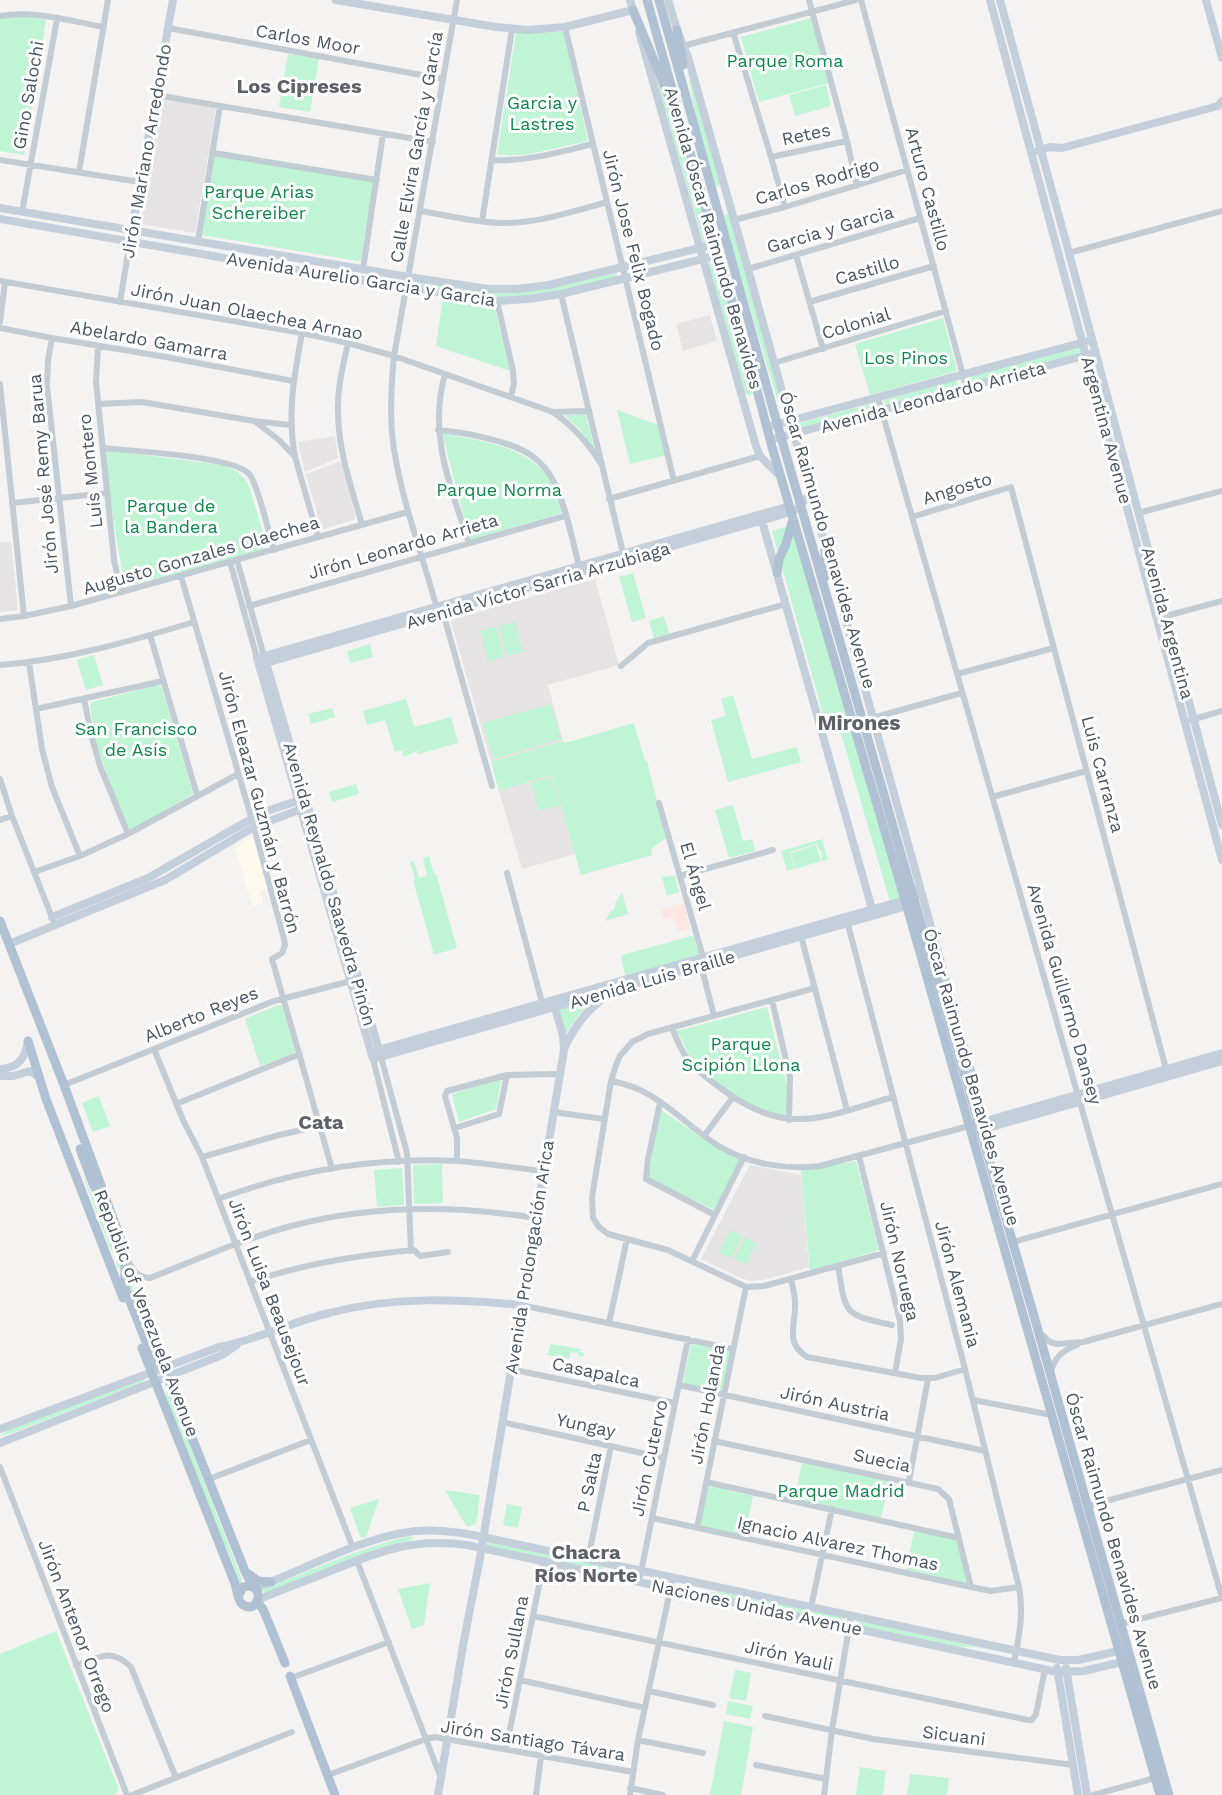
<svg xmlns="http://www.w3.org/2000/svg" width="1222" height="1795" font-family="'Work Sans',sans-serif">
<rect width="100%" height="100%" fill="#f5f2f2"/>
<!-- commercial -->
<path fill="#fef9ed" d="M252,836L268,889L260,891L263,903L252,906L235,847Z"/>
<!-- education -->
<path fill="#e6e3e4" d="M161,99L216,108L195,233L141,224Z
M710,315L717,341L683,351L676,324Z
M335,436L338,458L305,472L298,442Z
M341,461L356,519L324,529L321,527L306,474Z
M11,542L18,610L0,612V543Z
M595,579L619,665L548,685L563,741L491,762L451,622L453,619Z
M552,775L575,854L522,869L499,791Z
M750,1165L801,1175L809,1267L763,1280L751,1281L743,1279L701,1259Z"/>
<!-- medical -->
<path fill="#fee6e3" d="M684,903L690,927L688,929L678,932L673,917L664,919L661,909Z"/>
<!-- green -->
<path fill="#bff4d4" d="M24,15L46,20L24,155L0,151V17Z
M811,18L829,83L759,102L741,37Z
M564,32L588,141L526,155H497L516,33Z
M288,54L319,58L310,112L279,107Z
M650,56C676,117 694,177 711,241L705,244L703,242Z
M688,71L721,184L715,188L697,127Z
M826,85L831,106L795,116L789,95Z
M216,150L374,177L361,259L358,261L201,235Z
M729,214L782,400L778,402L723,216Z
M717,260L753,393L750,396L745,393L708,264Z
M616,273L617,277C579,287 539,300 498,297C471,295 443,290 415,287L416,281L452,287L559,286Z
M443,298L494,306L510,371L436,346Z
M943,318L957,371L870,395L855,344Z
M1079,346L1083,352L970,383L967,376Z
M956,380L958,387L886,407L884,400Z
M874,403L875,410L798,429L797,425L799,423Z
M617,410L659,425L667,455L630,464Z
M586,414L595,452L580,429L564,415Z
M442,433C481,441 533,446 553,486C557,494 559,505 562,513L470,540Z
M107,451H113L222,465C235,469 243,474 249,486L267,546L261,551L125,587L114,523L105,460Z
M785,527L793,531L900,898L890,902L839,726L827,729L772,531Z
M633,573L646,618L632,622L619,577Z
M664,616L669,634L654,638L649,621Z
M515,622L523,652L507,656L499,626Z
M496,626L504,657L488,661L480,631Z
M370,644L373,657L350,663L347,651Z
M94,655L103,685L86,690L77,660Z
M158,685L162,688L193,794L133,829L127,828L97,747L90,706L92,702Z
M733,695L752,759L797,747L801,762L728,782L711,720L726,716L721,699Z
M406,699L414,727L451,717L458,743L418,754L417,751L404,757L402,751L416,747L395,752L385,720L367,725L363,711Z
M551,704L561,739L493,759L483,723Z
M332,708L335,717L311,724L308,714Z
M634,723L645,761H647L666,838L651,849L652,855L581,875L552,775L499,791L491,762L563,741L565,743Z
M551,777L560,805L539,811L531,783Z
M356,784L359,794L332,802L329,792Z
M733,805L743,841L752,839L755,851L729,858L715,810Z
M822,839L828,860L822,861L821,850H819L817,844L790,852L794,869L787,871L781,851Z
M816,845L821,861L795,869L791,853Z
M429,856L434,874H436L457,948L434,955L413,880L415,879L410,862L414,861L419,878L427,876L423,858Z
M675,876L679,892L667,896L662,877Z
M622,892L628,914L605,921L611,911L615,909V904Z
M692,936L694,937L699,955L626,975L625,974L621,959L622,955Z
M593,999V1001L578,1016L565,1035L559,1008Z
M278,1005L282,1006L295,1051L293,1054L260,1066L245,1019Z
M767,1007L787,1086V1116L765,1112L725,1090L694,1064L677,1031Z
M500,1079L501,1081L496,1109L459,1122L452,1094Z
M99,1096L110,1126L93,1132L82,1103Z
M660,1109L721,1151L740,1160L715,1210L648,1179Z
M856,1161L879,1250L810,1271L801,1171Z
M442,1164L443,1203L414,1204L413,1165Z
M402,1168L404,1205L377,1207L374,1170Z
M82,1174L118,1247V1251L116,1253L111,1251Z
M730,1230L742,1236L732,1258L719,1252Z
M745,1237L756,1243L746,1264L734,1259Z
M122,1260L155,1345L158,1353L155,1354L123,1271L117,1266L116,1262Z
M551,1344L581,1349L580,1352L584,1353L583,1357L578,1356V1353L571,1352L569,1359L547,1355Z
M691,1344L732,1351L723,1394L682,1386Z
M143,1378L144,1382L12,1433L0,1436L8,1429Z
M167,1390L172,1399L241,1577L242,1584L239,1582L229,1554L218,1533L167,1401L166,1391Z
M802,1463L889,1481L881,1518L794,1499Z
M708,1486L753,1496L744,1537L699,1527Z
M445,1490L480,1495L476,1524L467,1527Z
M379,1499L366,1537L362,1538L360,1536L350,1508Z
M507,1504L522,1507L518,1528L503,1525Z
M914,1531L956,1539L970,1587L906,1573Z
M409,1536L413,1538L412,1540L384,1547L266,1593L262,1591L264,1589C312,1570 359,1548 409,1536Z
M489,1542L604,1567V1569H592L486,1546V1544Z
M430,1583L424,1625L412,1629L398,1589Z
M680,1587L703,1592H721L843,1617L844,1621L843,1622Z
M859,1621L1001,1652L975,1647H959L859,1626L857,1623Z
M56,1631L119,1790L114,1795H0V1654Z
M735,1670L751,1673L746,1701L729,1698Z
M728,1701L753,1706L750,1719L726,1714Z
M724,1721L753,1727L741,1795H710Z
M860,1767L886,1771L883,1795H856Z
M910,1774L949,1778L947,1795H907Z"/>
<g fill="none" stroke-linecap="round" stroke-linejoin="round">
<!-- street -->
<path stroke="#c2ccd5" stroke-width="6" d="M457,0L394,356C391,387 389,419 394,449C402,501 421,551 435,602L445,620L492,786
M809,0L847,141L857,186
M861,0L966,386
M0,16C34,10 70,21 104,27
M565,27L674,481
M168,28L443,79
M733,32L771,157L785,207
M683,46L856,0
M156,95L433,142
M213,153L377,180
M771,157L847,141
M0,160L140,182
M492,160C526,162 559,152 593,144
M79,172L108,0
M421,211C449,216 479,223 508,223C542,222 575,211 607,202
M22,212L57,19
M734,220L785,207L907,170
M482,221L512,29
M198,241L220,106
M1069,253L1222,211
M796,255L823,349
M363,269L383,134
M748,269L920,218
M0,281L302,333L348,343L394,356L553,412C574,427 588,442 601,464
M561,294L623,553
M497,301L513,371L514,383L511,397
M120,302L130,241
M809,302L934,266
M0,322L5,282
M0,328L52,338L166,357L293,381
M52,338L48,360L47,386L71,606
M348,343C343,366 337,389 338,412C338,450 352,489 362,525
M98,346L96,382L114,560L118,578L123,592
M774,363L946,311
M445,374C428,435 450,485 469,543
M0,384L24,616
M878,398L1222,1598
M98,404L142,402L254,421L290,425
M553,412L589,411
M257,423L279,440L295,457L318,537
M438,430C463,432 512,441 532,456C542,463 550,474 555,484C567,510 573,543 580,570
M103,448C129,451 237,456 250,475C260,491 268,531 274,550
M295,457C287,412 294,377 302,333
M609,499L760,456
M12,503L107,493
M1138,513L1222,491
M912,517L1011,487L1166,1069
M237,560L264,656
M230,562L257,658
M181,576L254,827L284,939L285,945L282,953L272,959L332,1169
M249,606L565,516
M1166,616L1222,601
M0,619L24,616L71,606L408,512
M150,635L197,795
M29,663L42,749L52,787L80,856
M0,665C66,660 131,641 194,622
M621,666L648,643L786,604
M957,674L1054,648
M84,699L92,738L100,766L128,834
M36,709L163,681
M872,718L962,693
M1191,720L1222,711
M0,779L12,816L53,920
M992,797L1086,771
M659,803L703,957L701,965L714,1016
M0,820L12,816
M34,872L80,856L128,834L238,774
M507,873L543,1006
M680,876L773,850
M847,921L965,1369L1019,1587C1024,1613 1019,1637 1014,1662
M801,936L847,1110
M815,988L648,1034L632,1042L620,1056L616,1065L611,1081L592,1197L593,1218L599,1227L608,1234L668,1250L746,1287L764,1286L884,1253
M772,1000L790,1077L789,1120
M672,1027C683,1059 693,1068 719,1087C786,1138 820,1118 893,1097
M154,1049L183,1120L202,1157L353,1548
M381,1057L407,1153L411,1251
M373,1059L399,1162
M611,1081C620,1083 630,1085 638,1089C667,1102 690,1128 717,1145C747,1164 785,1170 820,1166L969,1126
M64,1085L274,1001L351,981
M660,1103L648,1159L646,1179L715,1215
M176,1104L300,1054
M553,1112L604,1119
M455,1128L499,1114L507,1075
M704,1136L733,1097
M859,1156L900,1321L901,1339L895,1373
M202,1157L279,1135L320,1126
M457,1161V1138L445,1096L447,1091L507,1075L559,1074
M218,1199C294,1171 375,1157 457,1161C485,1163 515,1168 543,1171
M1013,1242L1222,1184
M127,1259C133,1270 136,1277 150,1278C196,1260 243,1239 291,1226C370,1205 455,1205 535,1218
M692,1261L744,1157
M838,1266C846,1315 843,1314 892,1325
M791,1279C793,1287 795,1295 795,1303C796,1325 784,1342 807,1357L921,1378H935L965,1369
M250,1282C303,1264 358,1255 414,1250L420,1256L448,1252
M521,1305L733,1349
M609,1323L627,1239
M1040,1333L1050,1342L1057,1344L1083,1342L1222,1304
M510,1369L675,1403
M1051,1373C1053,1358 1063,1350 1077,1345
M679,1385L985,1451
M973,1400L1052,1415
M502,1422L664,1458
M714,1441L938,1489L949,1499L971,1587
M0,1467L127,1795
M209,1479L311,1440
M909,1481L928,1379
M706,1482L959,1538
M1087,1506L1222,1470
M652,1518L971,1587L991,1591L1019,1587
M697,1528L746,1287
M588,1559L611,1446
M357,1561L441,1778
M639,1582L688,1339
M811,1607L832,1509
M533,1616L1028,1720H1032L1036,1714L1045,1669
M1120,1624L1222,1598
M76,1666C99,1657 111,1647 131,1667L176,1778
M291,1678L389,1642
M520,1680L645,1708
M649,1691L713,1705
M765,1716L873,1739L1073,1765
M638,1740L703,1753
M506,1749L544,1561
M756,1765L826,1779
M328,1775L426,1739L435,1737L633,1772
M630,1788L663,1795
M132,1795L292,1732
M536,1795L541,1756
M630,1795L638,1740L673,1577
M824,1795L832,1730L851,1615
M1093,1795L1155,1778"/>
<!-- secondary -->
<path stroke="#c4cfdc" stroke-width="8" d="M336,0L496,27L528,30L565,27L633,10
M630,0L635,17
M668,0L677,30L688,57L748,269L974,1081L977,1108
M990,0L1222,860
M1000,0L1069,253L1222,825
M1206,0L1222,58
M639,32L756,446L760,456L781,477
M1037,151L1050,147L1062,148L1218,106L1222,101
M0,208L409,277L488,289H517L549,285L716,244
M0,219L265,265L497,301L529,299L561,294L719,255
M130,241L173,0
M767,427L1088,341
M770,440L1091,354
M790,506L257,658L373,1059L907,906C915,901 917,895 919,885
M762,521L872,909
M265,659L380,1053
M259,665L791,512L798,508L810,494
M52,917L148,878L251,819L270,810L303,799
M9,944L165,880L254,827L304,808
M565,1047C575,1025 589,1007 610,994
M371,1052L905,900
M0,1069C19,1068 25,1058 28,1041
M0,1076H13L30,1071L38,1076
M972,1125L1222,1053
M974,1132L1222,1061
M0,1429L219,1347C257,1340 291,1322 329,1313C393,1296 456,1299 521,1305
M0,1443L222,1355L237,1345
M255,1588C306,1569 362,1537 415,1531C438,1529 461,1532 483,1537L1060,1660H1078L1123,1650
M258,1600C279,1590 301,1583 323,1574C375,1553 410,1537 467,1545L1057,1672L1084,1671L1126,1661
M1057,1668L1078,1795
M1066,1668L1087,1795
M438,1795L464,1640L480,1558L564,1050L563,1036L553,1001"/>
<!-- primary -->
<path stroke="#b0c1d3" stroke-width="9" d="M647,0L754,379L772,447L905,900L1160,1795
M659,0L775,416L1038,1330L1169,1795
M633,10L673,106
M677,30L683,65
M777,573L779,559L786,544L793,519
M825,577V546
M0,921L64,1085L124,1248C128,1262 122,1277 126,1291L150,1352L167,1377L175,1395L245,1571L253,1587
M28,1041L46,1099L123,1298
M80,1149L93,1184L105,1207
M142,1348L234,1581C237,1587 237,1600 242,1604C253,1613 261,1600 257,1590L251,1586L243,1587L239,1595
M247,1573L258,1581L271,1582
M257,1602L263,1609L285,1663
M290,1676L335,1795"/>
</g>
<g text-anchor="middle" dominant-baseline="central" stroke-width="6" stroke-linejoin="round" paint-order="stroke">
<!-- street labels -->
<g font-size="18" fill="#485562" stroke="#fff">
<text transform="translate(308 39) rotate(10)">Carlos Moor</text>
<text transform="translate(28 95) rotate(-80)">Gino Salochi</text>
<text transform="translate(806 134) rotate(-12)">Retes</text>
<text transform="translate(416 147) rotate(-80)">Calle Elvira García y García</text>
<text transform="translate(146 151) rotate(-80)">Jirón Mariano Arredondo</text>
<text transform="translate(817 181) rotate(-16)">Carlos Rodrigo</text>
<text transform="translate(928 189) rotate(75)">Arturo Castillo</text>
<text transform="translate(830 229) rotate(-16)">Garcia y Garcia</text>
<text transform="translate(714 238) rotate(74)">Avenida Óscar Raimundo Benavides</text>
<text transform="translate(634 250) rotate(76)">Jirón Jose Felix Bogado</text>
<text transform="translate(867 270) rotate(-16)">Castillo</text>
<text transform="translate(361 279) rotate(9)">Avenida Aurelio Garcia y Garcia</text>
<text transform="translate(247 311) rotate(11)">Jirón Juan Olaechea Arnao</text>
<text transform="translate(856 323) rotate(-17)">Colonial</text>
<text transform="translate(149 340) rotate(10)">Abelardo Gamarra</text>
<text transform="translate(933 397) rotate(-15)">Avenida Leondardo Arrieta</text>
<text transform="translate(1107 430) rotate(75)">Argentina Avenue</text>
<text transform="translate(90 471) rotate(-96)">Luís Montero</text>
<text transform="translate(43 474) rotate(-95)">Jirón José Remy Barua</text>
<text transform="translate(957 488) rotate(-17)">Angosto</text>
<text transform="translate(828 540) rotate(74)">Óscar Raimundo Benavides Avenue</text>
<text transform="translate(403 546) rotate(-16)">Jirón Leonardo Arrieta</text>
<text transform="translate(201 555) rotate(-16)">Augusto Gonzales Olaechea</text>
<text transform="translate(538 585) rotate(-16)">Avenida Víctor Sarria Arzubiaga</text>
<text transform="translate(1168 623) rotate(75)">Avenida Argentina</text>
<text transform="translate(1103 774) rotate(75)">Luis Carranza</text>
<text transform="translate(260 802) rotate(75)">Jirón Eleazar Guzmán y Barrón</text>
<text transform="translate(696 876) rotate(74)">El Ángel</text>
<text transform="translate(330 884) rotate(74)">Avenida Reynaldo Saavedra Pinón</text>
<text transform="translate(652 979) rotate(-16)">Avenida Luis Braille</text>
<text transform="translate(1065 994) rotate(74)">Avenida Guillermo Dansey</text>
<text transform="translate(201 1014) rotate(-22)">Alberto Reyes</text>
<text transform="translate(972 1077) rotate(74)">Óscar Raimundo Benavides Avenue</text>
<text transform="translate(529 1257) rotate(-81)">Avenida Prolongación Arica</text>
<text transform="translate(900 1261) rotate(77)">Jirón Noruega</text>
<text transform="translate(958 1284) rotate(75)">Jirón Alemania</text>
<text transform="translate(270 1292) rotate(69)">Jirón Luisa Beausejour</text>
<text transform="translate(147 1313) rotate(69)">Republic of Venezuela Avenue</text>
<text transform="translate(596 1372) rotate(12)">Casapalca</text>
<text transform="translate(835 1403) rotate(12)">Jirón Austria</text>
<text transform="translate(707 1404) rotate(-79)">Jirón Holanda</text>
<text transform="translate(586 1425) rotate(12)">Yungay</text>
<text transform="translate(649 1458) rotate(-78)">Jirón Cutervo</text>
<text transform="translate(882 1460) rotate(12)">Suecia</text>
<text transform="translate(589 1482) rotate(-78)">P Salta</text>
<text transform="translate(1114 1541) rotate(74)">Óscar Raimundo Benavides Avenue</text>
<text transform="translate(838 1543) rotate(12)">Ignacio Alvarez Thomas</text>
<text transform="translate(757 1607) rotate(12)">Naciones Unidas Avenue</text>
<text transform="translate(77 1626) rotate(69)">Jirón Antenor Orrego</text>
<text transform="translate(511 1652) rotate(-79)">Jirón Sullana</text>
<text transform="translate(789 1655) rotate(12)">Jirón Yauli</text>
<text transform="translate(954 1735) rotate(7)">Sicuani</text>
<text transform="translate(533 1740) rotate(9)">Jirón Santiago Távara</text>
</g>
<!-- park labels -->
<g font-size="18" fill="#0f874c" stroke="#fff">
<text x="785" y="60">Parque Roma</text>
<text x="542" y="102">Garcia y<tspan x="542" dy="21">Lastres</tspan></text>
<text x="259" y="191">Parque Arias<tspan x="259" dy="21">Schereiber</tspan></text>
<text x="906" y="357">Los Pinos</text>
<text x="499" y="489">Parque Norma</text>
<text x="171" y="505">Parque de<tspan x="171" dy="21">la Bandera</tspan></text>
<text x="136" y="728">San Francisco<tspan x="136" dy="21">de Asís</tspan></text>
<text x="741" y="1043">Parque<tspan x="741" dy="21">Scipión Llona</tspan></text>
<text x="841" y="1490">Parque Madrid</text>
</g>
<!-- neighbourhood labels -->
<g font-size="20" font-weight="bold" fill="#5e6268" stroke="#fff">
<text x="299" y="86">Los Cipreses</text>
<text x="321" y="1122">Cata</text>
<text x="586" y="1552">Chacra<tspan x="586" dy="23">Ríos Norte</tspan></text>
</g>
<!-- quarter labels -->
<g font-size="21" font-weight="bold" fill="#5e6268" stroke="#fff">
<text x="859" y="722">Mirones</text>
</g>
</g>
</svg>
